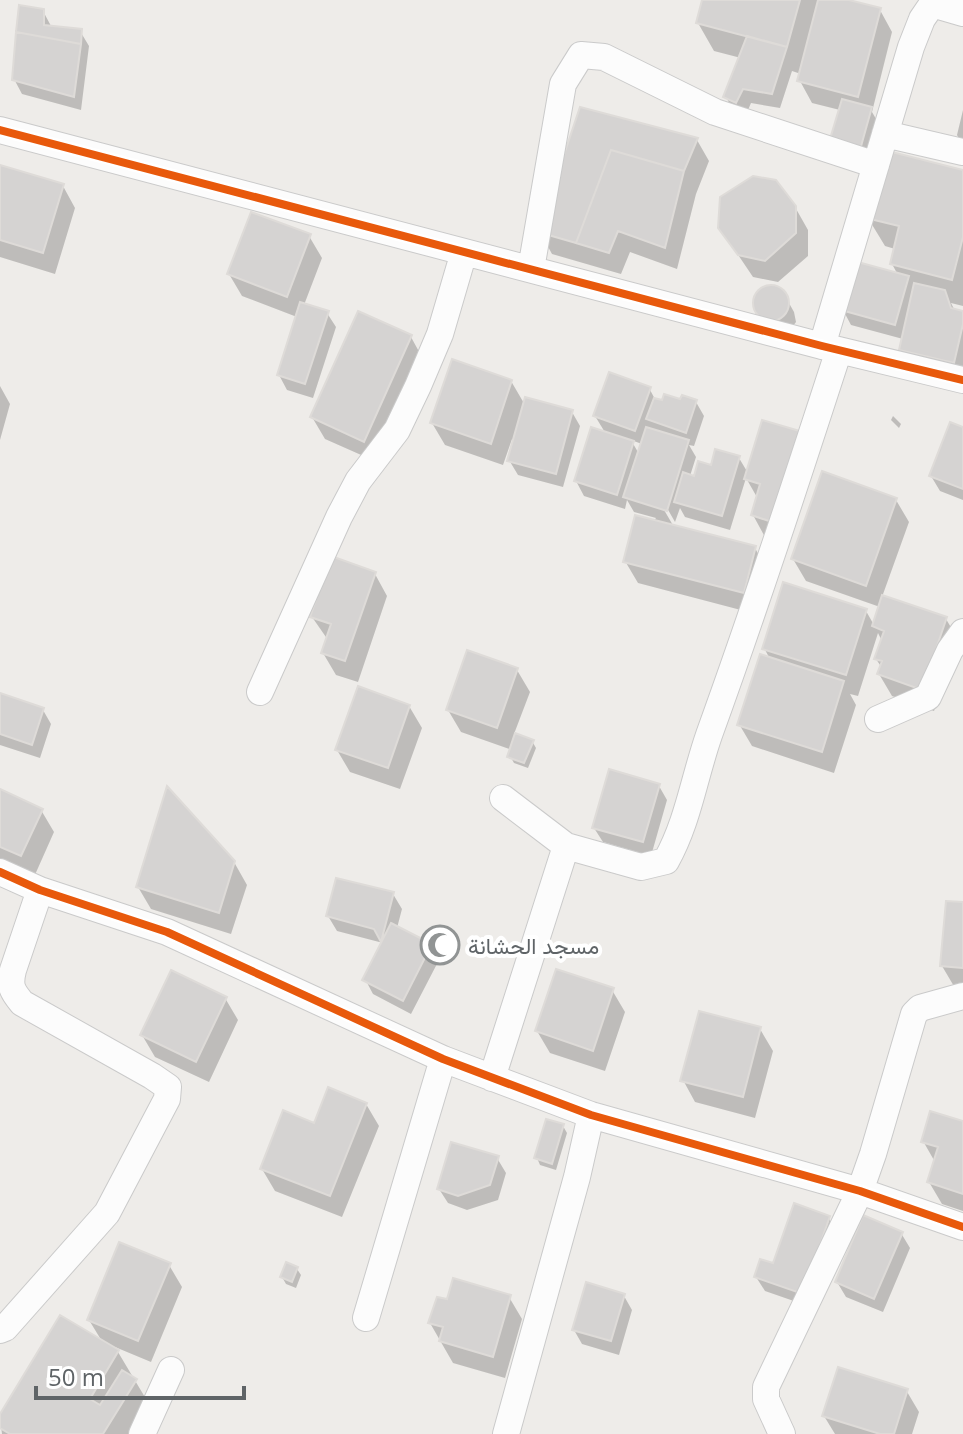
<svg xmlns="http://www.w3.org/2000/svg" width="963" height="1434" font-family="'Open Sans',Vazirmatn,sans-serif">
<rect width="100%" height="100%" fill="#eeece9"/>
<!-- shadow -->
<path fill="#0003" fill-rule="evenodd" d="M704,0H841L880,10L892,32L872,112L879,124L866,171L840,110L812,103L800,81L801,74L792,71L780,108L751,103L745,117L734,112L726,97L741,58L714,51L698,23Z
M43,11L51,26L80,31L89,46L81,110L22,94L14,79Z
M963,110V146L957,135Z
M697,140L709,161L696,194L677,269L630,252L621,274L552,254L540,232Z
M0,167L63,186L75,208L55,274L0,257Z
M963,172V306L951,303L955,311L963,313V384L913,372L901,350L903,339L851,325L843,310L898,275L892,264L895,249L885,246L868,218Z
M795,207L808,230V256L778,282L753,277L720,228Z
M309,236L322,258L304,305L327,313L336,327L313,398L287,390L279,375L297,317L242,296L229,274Z
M766,288L777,289L785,296L794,312L796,322L787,334L765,326L757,310L758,295Z
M411,337L423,359L377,462L325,439L312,417Z
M511,381L525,405L572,412L580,426L563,487L518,475L509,460L515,440L512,439L503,465L445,445L432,423Z
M0,386L10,404L0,440Z
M649,388L656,401L696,402L704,416L694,446L689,445L696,457L690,476L695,478L712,467L739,458L748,473L801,434L765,537L753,515L758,499L746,478L730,530L685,517L680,508L675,522L663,501L660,503L674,527L755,548L767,570L756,614L638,583L625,561L656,518L634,512L627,500L625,509L584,496L576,481L606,434L595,416ZM631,440L642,444L639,454Z
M893,416L901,424L899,428L891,420Z
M963,429V500L940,491L931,476Z
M896,500L909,522L882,597L946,619L959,641L934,711L892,696L879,674L882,668L876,659L882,641L878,633L858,696L850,694L856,705L834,773L752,746L739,724L770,659L764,648L866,611L874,625L880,607L806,581L793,559Z
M375,574L387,596L358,682L336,675L323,653L328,640L312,617Z
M517,670L530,692L514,734L532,741L536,748L528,768L514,763L510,756L512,750L461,732L448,710Z
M0,695L43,710L51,724L40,758L0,745Z
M409,706L422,728L400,789L350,772L337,750Z
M659,786L667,800L651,856L603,842L594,828Z
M0,791L41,810L54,832L34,877L0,862Z
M234,862L247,885L231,934L151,909L138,887Z
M393,894L402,909L397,928L430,945L439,960L411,1014L373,994L365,979L383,943L337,931L328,916Z
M963,904V989L955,988L942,966Z
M612,990L625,1012L605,1071L550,1053L537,1031Z
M225,998L238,1020L209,1082L155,1057L142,1035Z
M760,1029L773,1051L755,1118L695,1102L683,1080Z
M366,1104L379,1126L342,1217L275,1191L262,1169L315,1125Z
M963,1123V1211L942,1204L929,1182L935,1162L923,1141Z
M563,1126L567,1133L556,1170L540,1165L537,1158Z
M497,1158L506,1173L498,1200L467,1210L448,1203L439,1189Z
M828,1217L837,1232L811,1307L765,1291L756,1277L774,1266Z
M901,1233L910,1248L883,1312L846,1297L837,1282Z
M169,1265L182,1287L151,1362L115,1347L152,1409L136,1434H2L0,1418L103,1343L89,1320Z
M297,1269L301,1275L296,1288L286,1284L282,1277Z
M624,1296L632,1310L619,1355L582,1344L574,1330Z
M509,1297L522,1319L505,1378L453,1363L430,1323L448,1301Z
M906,1390L919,1412L912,1434H835L824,1416Z"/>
<!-- building -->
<path fill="#d5d3d2" stroke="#dedbd8" stroke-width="2" d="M702,0H800L787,47L696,23Z
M818,0H849L881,8L858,97L797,81Z
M19,5L44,9V25L82,29L81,44L16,32Z
M16,32L81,44L74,97L12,80Z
M747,36L787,47L772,94L743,89L736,103L723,97Z
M842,99L872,107L858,157L827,149Z
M580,107L698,138L684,171L611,150L576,243L538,232Z
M611,150L684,171L665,248L618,231L609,253L576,243Z
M884,150L963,170V237L952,280L890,264L899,226L866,218Z
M0,165L64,184L43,253L0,240Z
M753,176L776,180L796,206V233L765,261L738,255L718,228L720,197Z
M251,212L311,234L287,297L227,274Z
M854,261L909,276L895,325L841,310Z
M914,283L945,290L951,308L963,311V324L954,363L899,350Z
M753 303a18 18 0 1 1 36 0a18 18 0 1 1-36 0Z
M300,302L329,311L305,384L277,375Z
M358,311L412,335L364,442L310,417Z
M452,359L512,380L491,444L430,423Z
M609,372L651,387L635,431L593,416Z
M664,394L680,399L682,395L697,400L686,433L646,419L654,398L662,400Z
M525,397L573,410L556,474L507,461Z
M762,420L803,432L775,523L751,515L760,484L744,479Z
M950,422L963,427V489L929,476Z
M591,427L634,441L617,495L574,481Z
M646,427L689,440L667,511L623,497Z
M715,449L740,456L722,516L674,502L683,472L694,476L698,461L711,465Z
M822,471L897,498L866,586L791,559Z
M635,515L756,546L744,593L623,562Z
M331,556L376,572L345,661L321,653L331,624L310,617Z
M783,582L867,609L846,675L762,649Z
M882,595L947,617L922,690L877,674L882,661L874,659L884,631L872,626Z
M467,650L518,668L497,728L446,710Z
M760,654L844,681L822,752L737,725Z
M358,686L410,705L388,768L335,750Z
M0,693L44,708L32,745L0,734Z
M515,733L534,740L524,763L507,757Z
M609,769L660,784L643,842L592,828Z
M167,786L235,861L219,913L136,887Z
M0,789L43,809L21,856L0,847Z
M336,878L394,892L381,942L374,929L326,916Z
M946,901L963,902V968L940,966Z
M391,923L432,944L403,1001L362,980Z
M556,969L614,988L593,1051L535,1031Z
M171,970L227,997L196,1062L140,1035Z
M699,1011L761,1027L743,1097L680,1081Z
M328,1087L367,1103L330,1196L260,1169L283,1110L314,1123Z
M930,1111L963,1121V1194L927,1182L938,1147L921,1142Z
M546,1119L564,1124L552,1164L534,1158Z
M451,1142L499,1156L490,1185L458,1196L437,1189Z
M794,1203L830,1216L803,1294L754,1277L760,1259L773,1263Z
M863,1215L903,1232L874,1299L835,1282Z
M119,1242L171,1263L138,1341L87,1320Z
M286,1262L298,1267L292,1282L280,1277Z
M453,1278L511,1295L493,1357L439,1341L443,1327L428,1323L437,1297L447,1299Z
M586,1282L625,1294L611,1341L572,1330Z
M60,1315L119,1350L90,1399L100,1405L122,1370L137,1379L103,1434H10L0,1428V1414Z
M838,1367L908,1389L894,1434H880L822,1416Z"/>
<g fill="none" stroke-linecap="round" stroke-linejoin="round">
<!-- minor casing -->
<g stroke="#cacaca" stroke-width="28">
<path id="minor" d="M932,4L963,13
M0,130L822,346L963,380
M885,134L963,152
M531,269L563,84L581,55L604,57L715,112L876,165
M822,346L911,47L922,19L935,0
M260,692L339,517L358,481L397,430L418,386L440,334L464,252
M878,719L928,697L950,650L963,632
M503,798L566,846L641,867L666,861C688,822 694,778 709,735C755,608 797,479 839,350
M0,872L40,890L167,932L443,1059L591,1115L860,1191L963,1227
M492,1078L566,846
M366,1318L443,1059
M0,1330L5,1328L107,1213L167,1099L168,1087L152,1076L22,1003C12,991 9,986 13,970L40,890
M142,1434L171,1370
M506,1434L577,1177L591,1115
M782,1434L766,1399V1387L860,1191L873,1154L914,1014L920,1008L963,996"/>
</g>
<!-- minor -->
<use href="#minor" stroke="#fcfcfc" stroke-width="26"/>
<!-- cycleway casing -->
<g stroke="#fff" stroke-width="13">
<path id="cycleway" d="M0,130L822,346L963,380
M0,872L40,890L167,932L443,1059L591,1115L860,1191L963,1227"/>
</g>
<!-- cycleway -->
<use href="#cycleway" stroke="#e8590c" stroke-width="8"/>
</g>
<!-- icons -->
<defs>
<g id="mosque-ring" transform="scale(2)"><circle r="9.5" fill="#fff" stroke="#919494" stroke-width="1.5"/><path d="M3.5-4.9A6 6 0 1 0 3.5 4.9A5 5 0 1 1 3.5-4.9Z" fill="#919494"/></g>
</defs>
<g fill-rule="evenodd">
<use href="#mosque-ring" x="440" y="945"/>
</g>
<g text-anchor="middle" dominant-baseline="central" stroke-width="8" stroke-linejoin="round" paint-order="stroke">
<!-- poi labels -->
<g font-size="22" fill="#5f6467" stroke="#fff" text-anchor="start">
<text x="468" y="945">مسجد الحشانة</text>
</g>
</g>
<!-- scale -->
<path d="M36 1386v12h208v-12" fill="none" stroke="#5f6467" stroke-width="4"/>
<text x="48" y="1386" font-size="24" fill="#5f6467" stroke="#ffffff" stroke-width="6" paint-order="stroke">50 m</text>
</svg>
